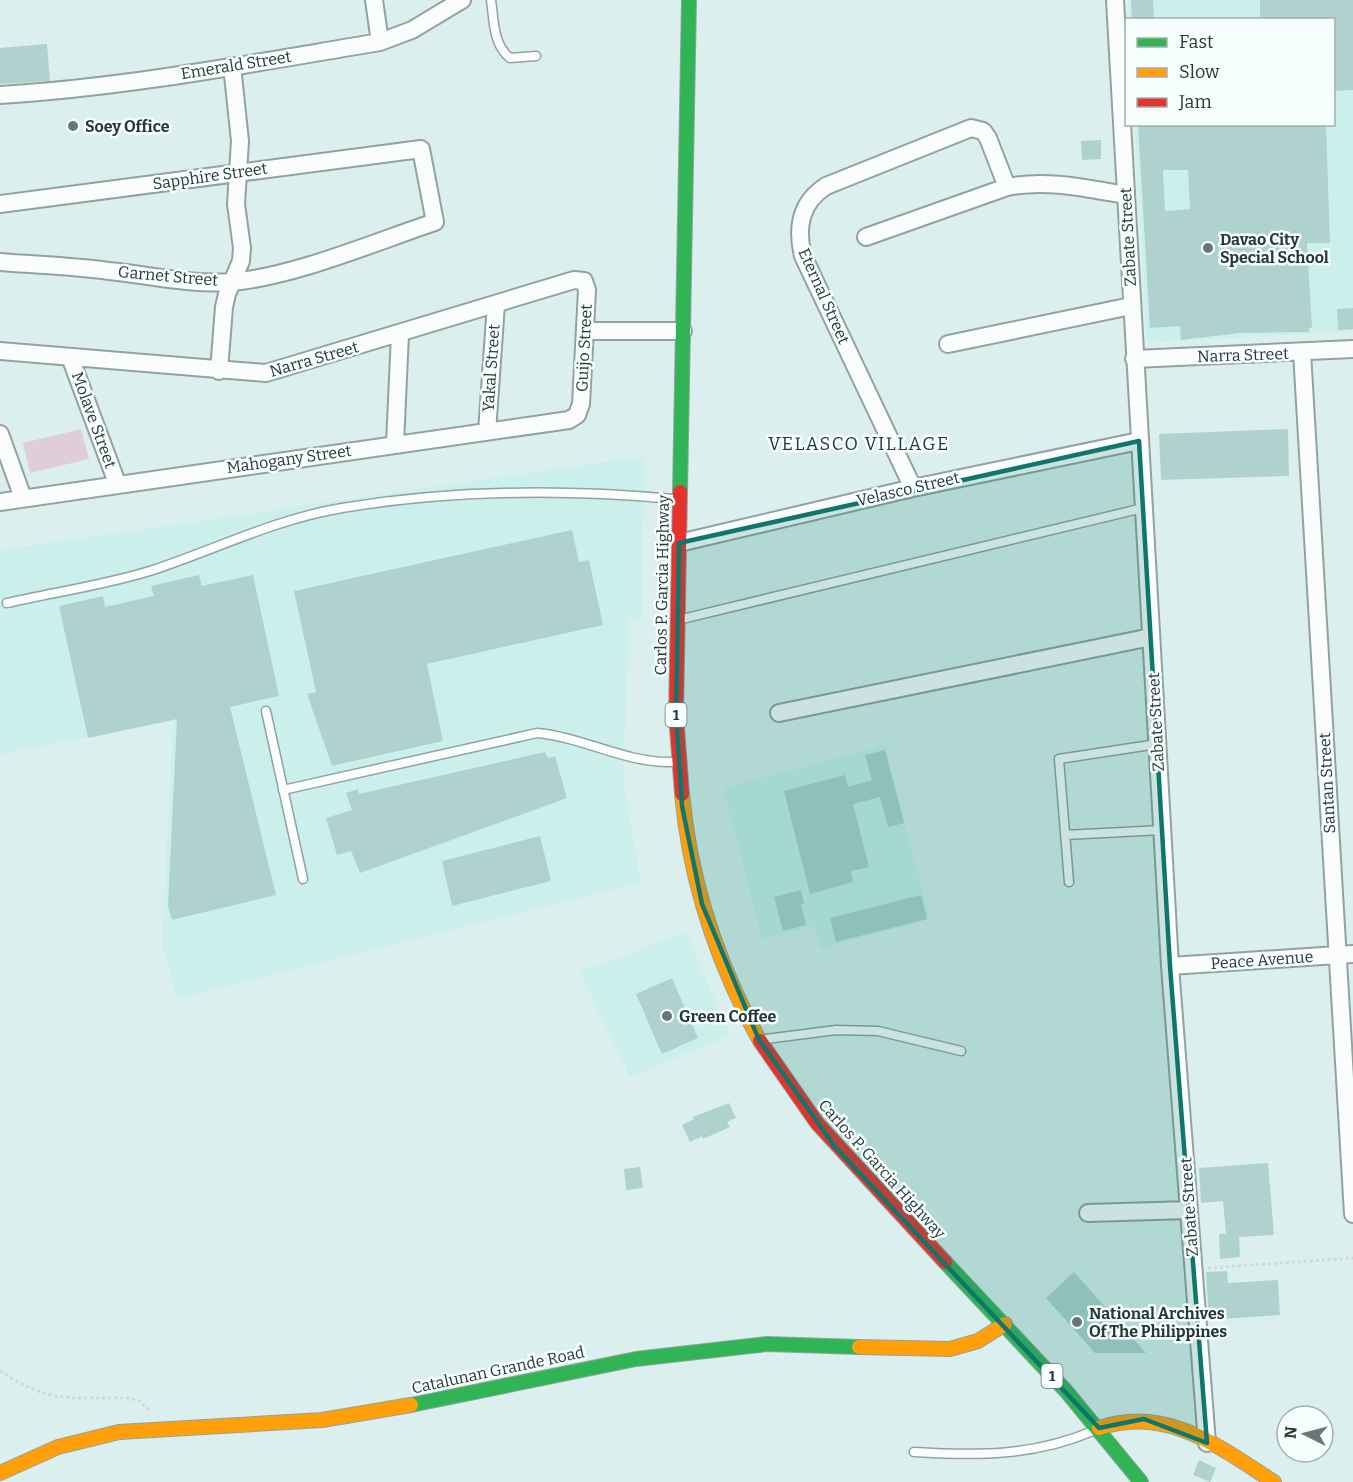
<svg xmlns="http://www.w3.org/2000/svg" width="1353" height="1482" font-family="Bitter,serif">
<rect width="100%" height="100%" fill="#dbf0ee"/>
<!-- built -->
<path fill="#cbf0eb" d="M1128,0H1292L1293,19H1129Z
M1353,36V331L1147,343L1135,125L1334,124V37Z
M644,456L642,618L629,621L623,780L641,882L177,999L162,945L173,721L0,754V550Z
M885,745L930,919L820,949L813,926L762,939L723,788Z
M686,932L730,1036L630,1077L580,972Z"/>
<!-- green -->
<path fill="#e1ccd9" d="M81,429L89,459L30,473L23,443Z"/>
<!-- building -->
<path fill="#b0d2cf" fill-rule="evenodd" d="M1131,0H1153L1154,20H1132Z
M1260,0H1353V90L1334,91V18L1260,20Z
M47,44L50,81L0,84V48Z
M1138,124H1326L1330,243H1307L1312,328H1309V332L1240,333L1181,340L1180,326L1150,328ZM1163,170H1188L1190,209L1165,211Z
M1101,140V159L1082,160L1081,141Z
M1353,308V329L1338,330L1337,309Z
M1288,429L1289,476L1161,480L1159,434Z
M572,530L579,562L589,560L603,625L427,664L443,741L332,766L307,694L316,692L294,591Z
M199,575L202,586L253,575L279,696L230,707L276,895L172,920L168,907L177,719L88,738L59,606L103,596L105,607L154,596L151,586Z
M885,750L904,823L888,827L880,797L853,804L869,867L851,871L853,882L810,894L784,791L845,775L848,787L872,780L865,755Z
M545,752L548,758L555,756L567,798L360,873L351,851L337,855L326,818L352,810L346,793L358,789L359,794Z
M540,836L551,881L452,906L442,861Z
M801,890L804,904H801L806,925L783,931L774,897Z
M921,895L927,919L836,942L830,918Z
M672,978L698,1038L662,1054L636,994Z
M729,1103L736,1118L727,1122L730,1127L703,1139L702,1136L690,1142L682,1125L694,1119L693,1117Z
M1268,1163L1274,1235L1239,1237L1240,1257L1220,1259L1219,1234H1226L1223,1201L1201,1203L1199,1168Z
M640,1167L643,1188L626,1190L624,1169Z
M1227,1271L1228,1283L1278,1280L1280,1315L1209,1320L1206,1272Z
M1074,1272L1146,1353H1095L1046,1298Z
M1199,1460L1216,1468L1210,1482L1193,1475Z"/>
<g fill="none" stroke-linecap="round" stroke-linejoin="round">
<!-- lane casing -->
<g stroke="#92a2a0" stroke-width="11">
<path id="lane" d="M491,0C494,20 493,45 510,58L536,56
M7,603C55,592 106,585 153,570C216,549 276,519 342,508C450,490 564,489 673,499
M682,619L1143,508
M266,711L303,879
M283,790L537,733C583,737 625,763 671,762
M1065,835L1162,830
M1069,882L1059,759L1157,744
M766,1039L836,1030L878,1031L961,1051
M914,1452C978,1456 1034,1456 1093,1431"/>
</g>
<!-- street casing -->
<g stroke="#92a2a0" stroke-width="20">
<path id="street" d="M374,0L380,42
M1115,0L1170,966L1207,1443
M0,95C128,87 253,63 380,42L412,30L462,0
M0,204L421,149L435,222C375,242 293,277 231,282C190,285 149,275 109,271C73,266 36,265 0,262
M866,237L1007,187C1047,179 1085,188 1125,195
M585,331H683
M948,344L1131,306
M0,351L266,373L574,280L584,281L587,290L581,404L577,415L569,420L0,502
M1302,352L1353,1214
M70,357L117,483
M1134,359L1353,349
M219,371L224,307L227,294L241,261L242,248L236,204L240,141L232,66
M487,432L496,304
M0,434L23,498
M395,444L400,334
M913,488L803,256C796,227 800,203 826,186L971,128L983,131L988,138L1007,187
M679,543L913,488L1139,441
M779,713L1151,637
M1170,966L1353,954
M1088,1213L1189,1210"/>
</g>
<!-- fast casing -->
<g stroke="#92a2a0" stroke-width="16">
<path id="fast" d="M680,492L689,0
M945,1262L1066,1391L1141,1482
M411,1405L636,1359L767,1344L859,1347"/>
</g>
<!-- slow casing -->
<g stroke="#92a2a0" stroke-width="16">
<path id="slow" d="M682,794C690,881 718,965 760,1041
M859,1347L950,1349L978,1341L1005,1324
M1099,1428C1167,1405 1219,1447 1274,1482
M0,1473L58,1447L119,1432L322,1420L411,1405"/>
</g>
<!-- jam casing -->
<g stroke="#92a2a0" stroke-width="16">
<path id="jam" d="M680,492L676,715L682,794
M760,1041L817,1123L945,1262"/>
</g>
<!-- path -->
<path stroke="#d2d7d7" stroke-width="3" stroke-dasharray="3 3" stroke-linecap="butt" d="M1208,1268L1353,1258
M0,1371C55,1406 68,1396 129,1398L139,1401L149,1410"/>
<!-- lane -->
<use href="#lane" stroke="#fafdfc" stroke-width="8"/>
<!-- street -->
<use href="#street" stroke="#fafdfc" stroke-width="16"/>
<!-- fast -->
<use href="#fast" stroke="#30b455" stroke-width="14"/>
<!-- slow -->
<use href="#slow" stroke="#ff9f0a" stroke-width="14"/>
<!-- jam -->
<use href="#jam" stroke="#e5322d" stroke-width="14"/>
</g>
<!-- marked area -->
<path fill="#0f766e" fill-opacity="0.2" stroke="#0f766e" stroke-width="4.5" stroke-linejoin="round" d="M1139,441L1170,966L1207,1443L1144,1419L1099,1428L835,1147L759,1040L702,904L682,806L676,715L679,543Z"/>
<!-- markers -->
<g fill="#667876" stroke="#f7fffe" stroke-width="2">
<circle cx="73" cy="126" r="6"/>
<circle cx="1208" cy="248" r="6"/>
<circle cx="667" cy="1016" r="6"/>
<circle cx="1077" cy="1322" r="6"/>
</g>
<g text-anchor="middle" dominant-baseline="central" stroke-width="5" stroke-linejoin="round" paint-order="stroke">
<!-- shield labels -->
<g fill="#f7fffe" stroke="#657371" stroke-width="1.5">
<rect x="665.5" y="703" width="21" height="24" rx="4.5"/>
<rect x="1041.5" y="1364" width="21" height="24" rx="4.5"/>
</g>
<g font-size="15" font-weight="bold" fill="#273735">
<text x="676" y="715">1</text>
<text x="1052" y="1376">1</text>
</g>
<!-- street labels -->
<g font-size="16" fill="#273735" stroke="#f7fffe">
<text transform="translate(236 65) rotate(-9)">Emerald Street</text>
<text transform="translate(210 176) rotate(-8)">Sapphire Street</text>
<text transform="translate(1128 237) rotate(-93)">Zabate Street</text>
<text transform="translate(168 276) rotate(5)">Garnet Street</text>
<text transform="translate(824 296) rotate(66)">Eternal Street</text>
<text transform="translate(584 348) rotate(-87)">Guijo Street</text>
<text transform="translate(1243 355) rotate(-2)">Narra Street</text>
<text transform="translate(314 359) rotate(-16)">Narra Street</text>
<text transform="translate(491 368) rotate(-86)">Yakal Street</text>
<text transform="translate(94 420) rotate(70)">Molave Street</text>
<text transform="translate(289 459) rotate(-8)">Mahogany Street</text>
<text transform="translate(908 489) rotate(-13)">Velasco Street</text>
<text transform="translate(662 585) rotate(-89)">Carlos P. Garcia Highway</text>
<text transform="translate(1156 722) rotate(-93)">Zabate Street</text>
<text transform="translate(1327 783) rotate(-93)">Santan Street</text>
<text transform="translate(1262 960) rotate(-4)">Peace Avenue</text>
<text transform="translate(882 1169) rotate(48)">Carlos P. Garcia Highway</text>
<text transform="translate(1189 1207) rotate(-94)">Zabate Street</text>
<text transform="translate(498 1370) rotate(-12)">Catalunan Grande Road</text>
</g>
<!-- poi labels -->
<g font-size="16" font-weight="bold" fill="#273735" stroke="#f7fffe" text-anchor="start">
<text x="85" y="126">Soey Office</text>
<text x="1220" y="239">Davao City<tspan x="1220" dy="18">Special School</tspan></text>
<text x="679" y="1016">Green Coffee</text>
<text x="1089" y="1313">National Archives<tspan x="1089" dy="18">Of The Philippines</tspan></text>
</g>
<!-- neighbourhood labels -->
<g font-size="18" letter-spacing="1.5" fill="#273735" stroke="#f7fffe">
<text x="859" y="444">VELASCO VILLAGE</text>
</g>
</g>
<!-- legend -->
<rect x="1125" y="18" width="210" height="108" fill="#f7fffe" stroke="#a4afae" stroke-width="1.5"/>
<rect x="1137" y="38" width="30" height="9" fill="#30b455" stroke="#a4afae" stroke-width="1.5"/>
<text x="1179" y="48" font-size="18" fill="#273735">Fast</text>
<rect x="1137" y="68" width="30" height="9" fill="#ff9f0a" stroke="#a4afae" stroke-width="1.5"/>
<text x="1179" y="78" font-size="18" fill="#273735">Slow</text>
<rect x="1137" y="98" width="30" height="9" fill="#e5322d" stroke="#a4afae" stroke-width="1.5"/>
<text x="1179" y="108" font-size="18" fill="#273735">Jam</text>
<!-- north arrow -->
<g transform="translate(1305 1434) rotate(276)"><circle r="28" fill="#f7fffe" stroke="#a4afae" stroke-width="1.5"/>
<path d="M0-4.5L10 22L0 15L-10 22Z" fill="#667876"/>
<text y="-9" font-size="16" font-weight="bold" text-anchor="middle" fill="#273735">N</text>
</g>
</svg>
